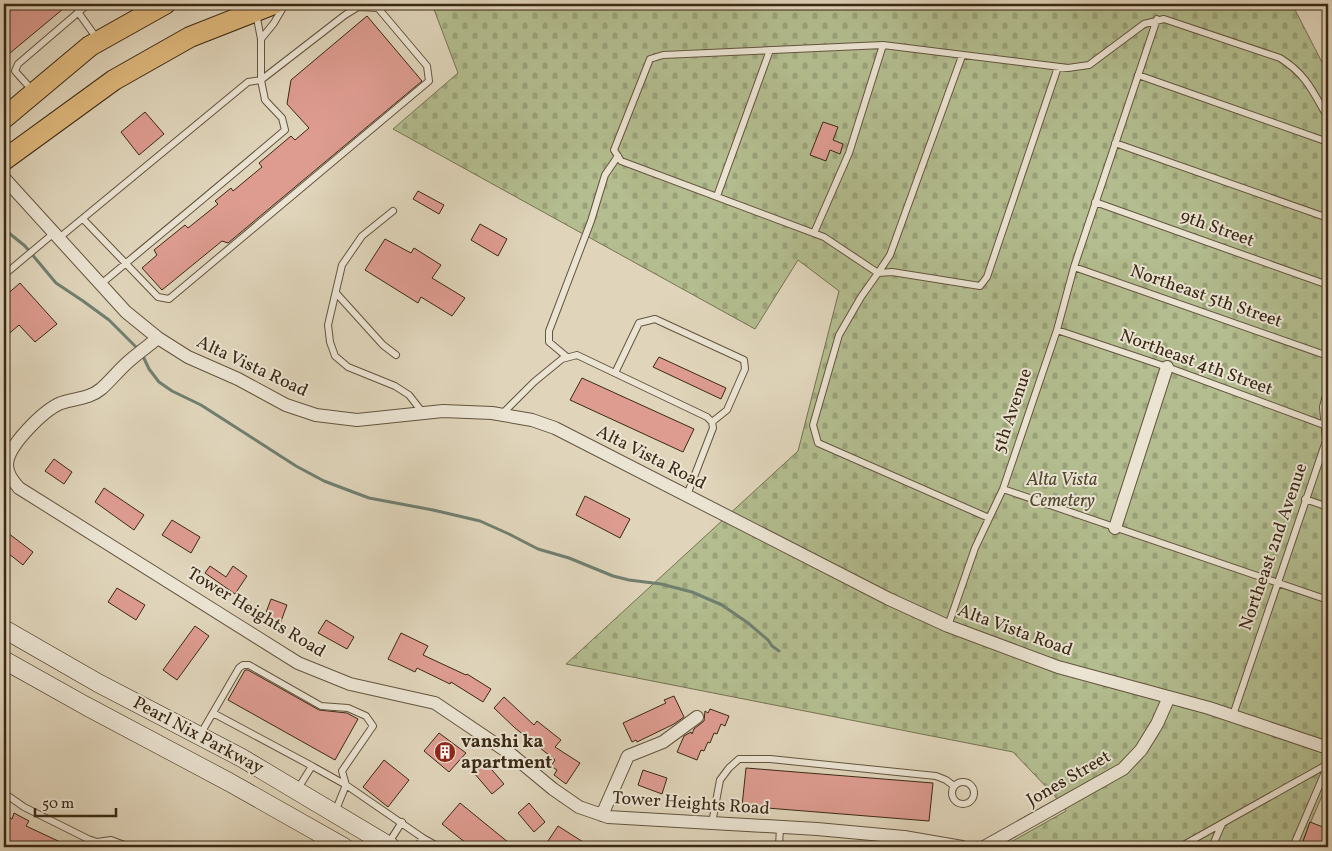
<svg xmlns="http://www.w3.org/2000/svg" width="1332" height="851" font-family="Vollkorn,serif">
<defs>
<pattern id="cemetery-stones" width="16" height="16" patternUnits="userSpaceOnUse" patternTransform="scale(1.25)"><rect width="16" height="16" fill="#b3bd8f"/><path d="M2 7V4a2 2 0 0 1 4 0v3zM10 15v-3a2 2 0 0 1 4 0v3z" fill="#9ba27a"/></pattern>
</defs>
<rect width="100%" height="100%" fill="#e0d5bb"/>
<filter id="stains"><feTurbulence type="fractalNoise" baseFrequency=".004" numOctaves="4"/><feColorMatrix values="0 0 0 0 .2 0 0 0 0 .09 0 0 0 0 .02 0 0 0 .5 -.17"/></filter>
<radialGradient id="worn" r=".72"><stop offset=".6" stop-color="#630" stop-opacity="0"/><stop offset="1" stop-color="#630" stop-opacity=".3"/></radialGradient>
<!-- cemetery -->
<path fill="url(#cemetery-stones)" stroke="#767352" d="M432,4H1292L1328,74V782L1300,847H1002L1066,811L1054,795L1013,752L566,664L798,451L839,291L798,260L755,329L393,129L458,73Z"/>
<g fill="none" stroke-linecap="round" stroke-linejoin="round">
<!-- stream -->
<path stroke="#707f70" stroke-width="3" d="M4,229L25,246L56,283L83,301L109,320L138,349
M142,354L149,369L159,382L172,391L201,405L296,466L324,481L369,498L433,510L480,521L509,534L538,549L569,558L613,576L629,580L661,584L692,592L722,605L748,623L768,640L772,646L779,651"/>
</g>
<!-- building -->
<path fill="#de9c91" stroke="#3a2914" d="M11,4H69L4,58V10Z
M367,16L422,81L228,243L222,241L162,290L142,268L157,255L154,250L185,225L188,228L218,204L215,201L231,188L233,191L262,167L259,163L291,136L295,140L309,128L287,104L291,80Z
M145,112L164,134L139,155L121,132Z
M823,122L838,127L833,140L843,144L840,154L830,150L826,161L810,155Z
M418,191L444,205L439,214L413,199Z
M480,224L507,239L498,256L471,240Z
M385,239L411,253L414,248L441,265L432,278L465,298L452,316L421,297L418,303L365,270Z
M20,283L57,324L35,342L19,325L4,338V297Z
M659,357L726,388L721,399L653,367Z
M582,378L694,429L683,452L570,400Z
M54,459L72,472L64,484L45,471Z
M104,488L144,515L134,530L95,502Z
M585,496L630,519L620,538L576,515Z
M172,520L200,537L191,553L162,535Z
M4,530L33,552L23,565L4,550Z
M210,566L226,577L233,566L247,576L235,594L205,573Z
M117,588L145,605L136,620L108,602Z
M271,599L287,605L280,624L264,618Z
M326,620L354,637L347,649L318,633Z
M195,626L209,636L177,680L163,670Z
M401,633L428,646L423,655L466,675L467,674L491,689L483,702L451,682L450,684L417,668L415,672L388,659Z
M245,670H248L319,710L347,713L358,719L335,760L228,700Z
M674,696L684,717L674,724L637,742L636,740L632,742L623,723L666,703L664,700Z
M504,697L534,725L537,721L561,740L555,747L580,763L566,784L554,775L557,770L551,766L555,760L515,728L494,708Z
M710,709L729,716L725,726L721,724L717,734L714,733L710,743L708,742L704,751L701,750L697,760L677,752L684,736L691,732L692,734L694,729L704,721L705,711L708,713Z
M439,733L466,753L449,772L424,751Z
M384,760L409,780L388,807L363,787Z
M486,763L504,784L492,794L474,773Z
M746,768L933,783L929,821L742,806Z
M643,770L667,778L662,794L638,785Z
M460,803L514,847H471L442,824Z
M529,803L545,822L534,832L518,813Z
M14,813L29,821L26,826L71,847H4V815L12,819Z
M1310,822L1328,829V838L1325,847H1301Z
M558,826L591,847H557L548,841Z"/>
<g fill="none" stroke-linecap="round" stroke-linejoin="round">
<!-- lane casing -->
<g stroke="#64543e" stroke-width="8">
<path id="lane" d="M78,12L93,33L96,40
M261,39L274,23L285,4
M1138,75L1328,142
M33,91L15,71L18,64L88,4
M4,97L13,109
M1115,143L1328,218
M717,196L770,50
M1095,202L1328,285
M393,211L362,236L342,265L328,325L330,342L335,356L348,367L395,386L409,395L423,413
M83,219L158,297L169,299L429,81L427,66L378,8L358,7L345,15L261,80L265,100L282,118L285,130C224,182 162,233 101,284
M814,233L849,153L883,45
M59,238L248,82L261,80V39L256,13
M1074,267L1328,356
M878,273L892,272L980,286L987,277L1058,67
M878,273L890,255L962,56
M4,275L54,233
M336,293L383,345L396,355
M1057,330L1167,367L1324,425
M567,357L549,342V331L591,221L605,175L618,156
M615,373L639,323L655,319L744,360L745,369L727,410L712,422
M502,414L534,382L562,359L577,355L707,417L712,422L713,428L687,495
M1003,489L1328,600
M1305,499L1328,507
M989,518L818,443L813,425L839,335L861,297L878,273L824,237L621,161L614,150L650,59L663,55L883,45L1068,68L1089,65L1144,24L1164,19L1280,58C1307,75 1313,92 1328,118
M948,626L975,548L1003,489L1057,330L1074,267L1157,19
M213,713L312,766
M1233,715L1326,441L1323,407L1328,387
M200,735L239,668L243,665H249L321,706L348,708L366,716L373,726L342,771L346,785L312,766L297,790
M952 793a11 11 0 1 1 22 0a11 11 0 1 1-22 0Z
M4,793L24,807L88,839L97,842L111,840L130,847
M335,812L346,785L423,838L439,847
M712,823L720,780L729,768L739,759H770L936,776L946,780L954,786
M388,844L402,822
M417,847L423,838
M779,847L780,827
M1180,847L1328,764
M1212,847L1222,824
M1293,847L1328,765"/>
</g>
<!-- street casing -->
<g stroke="#64543e" stroke-width="14">
<path id="street" d="M4,178L126,312L158,338L188,357L238,379L286,405L316,415L357,420L443,411L492,413L532,420L555,428L889,599L948,626L1058,667L1209,708L1328,748
M158,338C148,346 137,354 128,362C118,371 110,381 101,389C89,399 75,398 61,403C44,410 7,446 7,465C7,474 13,481 19,488L298,663L350,684L435,703L512,755L553,789L579,807L608,817L817,829L904,837L962,847
M1115,528L1167,367
M602,815L628,756L663,742L697,717
M984,847L1123,769L1141,750L1157,724L1169,697"/>
</g>
<!-- secondary casing -->
<g stroke="#3a2914" stroke-width="19">
<path id="secondary" d="M4,629L98,683L242,758L391,847
M4,660L86,706L229,782L344,847"/>
</g>
<!-- primary casing -->
<g stroke="#3a2914" stroke-width="22">
<path id="primary" d="M4,118L90,46L165,4
M4,160L114,80L190,37L274,4"/>
</g>
<!-- lane -->
<use href="#lane" stroke="#ebe4d3" stroke-width="6"/>
<!-- street -->
<use href="#street" stroke="#ebe4d3" stroke-width="12"/>
<!-- secondary -->
<use href="#secondary" stroke="#ebe4d3" stroke-width="18"/>
<!-- primary -->
<use href="#primary" stroke="#e0ba7e" stroke-width="20"/>
</g>
<!-- icons -->
<defs>
<g id="building-disc" transform="scale(1.125)"><circle r="9.5" fill="#8f2418" stroke="#ebe4d3"/><path d="M-4-6H4V6H1V3H-1V6H-4ZM-2.5-4.3h1.7v1.8h-1.7ZM.8-4.3h1.7v1.8H.8ZM-2.5-1h1.7V.8h-1.7ZM.8-1h1.7V.8H.8Z" fill="#fff"/></g>
</defs>
<g fill-rule="evenodd">
<use href="#building-disc" x="445" y="752"/>
</g>
<g text-anchor="middle" dominant-baseline="central" stroke-width="4" stroke-linejoin="round" paint-order="stroke">
<!-- street labels -->
<g font-size="18" fill="#3a2914" stroke="#ebe4d3">
<text transform="translate(1217 229) rotate(20)">9th Street</text>
<text transform="translate(1206 297) rotate(19)">Northeast 5th Street</text>
<text transform="translate(1196 363) rotate(20)">Northeast 4th Street</text>
<text transform="translate(252 367) rotate(25)">Alta Vista Road</text>
<text transform="translate(1013 411) rotate(-71)">5th Avenue</text>
<text transform="translate(651 458) rotate(27)">Alta Vista Road</text>
<text transform="translate(1274 547) rotate(-71)">Northeast 2nd Avenue</text>
<text transform="translate(256 613) rotate(31)">Tower Heights Road</text>
<text transform="translate(1015 631) rotate(20)">Alta Vista Road</text>
<text transform="translate(198 736) rotate(28)">Pearl Nix Parkway</text>
<text transform="translate(1069 779) rotate(-30)">Jones Street</text>
<text transform="translate(691 804) rotate(4)">Tower Heights Road</text>
</g>
<!-- park labels -->
<g font-size="18" font-style="italic" fill="#52472d" stroke="#ebe4d3">
<text x="1062" y="480">Alta Vista<tspan x="1062" dy="21">Cemetery</tspan></text>
</g>
<!-- poi labels -->
<g font-size="18" font-weight="bold" fill="#3a2914" stroke="#ebe4d3" text-anchor="start">
<text x="461" y="742">vanshi ka<tspan x="461" dy="21">apartment</tspan></text>
</g>
</g>
<!-- margin -->
<rect width="1332" height="851" fill="none" stroke="#e0d5bb" stroke-width="20"/>
<rect x="5" y="5" width="1322" height="841" fill="none" stroke="#3a2914" stroke-width="2.5"/>
<rect x="10" y="10" width="1312" height="831" fill="none" stroke="#3a2914"/>
<!-- scale -->
<path d="M35 808v8h81v-8" fill="none" stroke="#3a2914" stroke-width="2.5"/>
<text x="42" y="808" font-size="15" fill="#3a2914" stroke="#ebe4d3" stroke-width="4" paint-order="stroke">50 m</text>
<rect width="100%" height="100%" filter="url(#stains)"/>
<rect width="100%" height="100%" fill="url(#worn)"/>
</svg>
